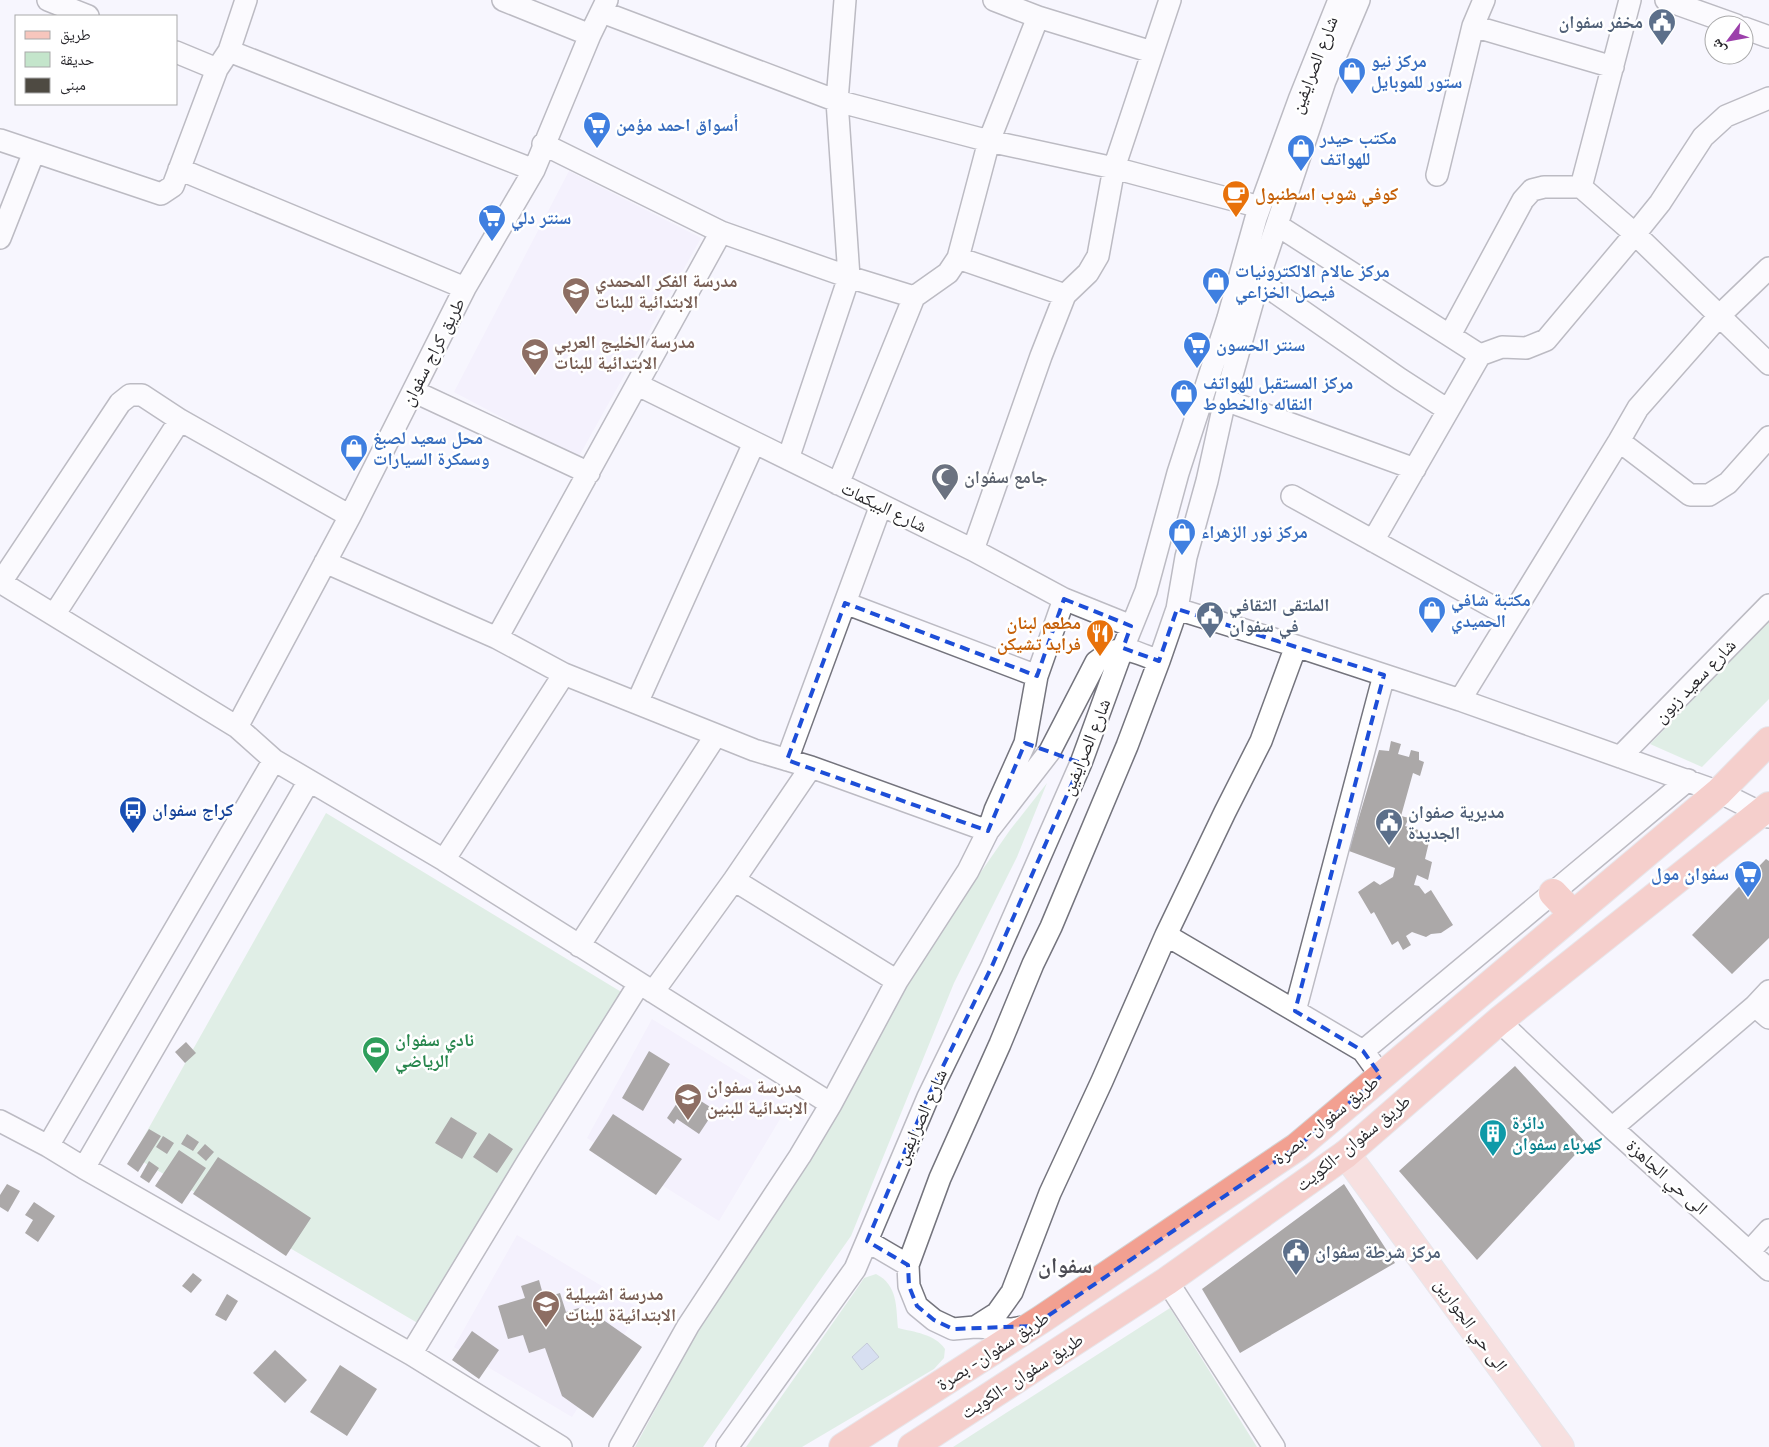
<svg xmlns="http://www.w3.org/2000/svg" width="1769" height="1447" font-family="'Nunito Sans','Noto Naskh Arabic',sans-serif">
<rect width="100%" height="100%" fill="#f7f6fe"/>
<!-- education -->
<path fill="#efeafc" d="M569,171L701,238L578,458L454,392Z
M652,1019L789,1104L719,1221L587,1138Z
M517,1235L640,1309L572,1417L454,1347Z"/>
<!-- green -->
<path fill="#c4e5cb" d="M1769,621V699L1702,767L1650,744Z
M1047,783L1017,857L954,983L851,1236L703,1447H635L696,1334L805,1160L902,996L917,966L942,928L1010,830Z
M326,813L623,993L421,1325L133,1156Z
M876,1274C898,1285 896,1307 898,1328C914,1332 935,1334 945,1349L944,1358L934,1369L802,1447H746L858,1287L864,1278Z
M1170,1308L1257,1447H953Z"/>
<!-- water -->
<path fill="#afc3e2" stroke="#8694ab" d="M867,1343L879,1357L862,1370L852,1357Z"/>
<!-- building -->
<path fill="#4e4a42" d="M1391,741L1401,744L1398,754L1409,757L1411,750L1419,752V760L1424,762L1420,776L1413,773L1401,816L1409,818L1405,826L1422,831L1429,842L1425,859L1432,862L1428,880L1417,875L1414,885L1419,886L1425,894L1431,890L1453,925L1441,933L1431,934L1426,937L1412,932L1406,936L1411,945L1403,950L1398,941L1392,945L1374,912L1371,914L1358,892L1374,881L1380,885L1393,877L1395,868L1349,851L1379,750L1389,751Z
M1766,859L1769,861V938L1732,974L1692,935Z
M186,1042L196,1053L185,1063L175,1052Z
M649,1051L670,1064L643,1111L622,1098Z
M1515,1066L1586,1143L1477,1260L1399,1171Z
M685,1091L715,1110L699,1134L677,1119L674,1124L667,1118Z
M613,1114L682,1159L656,1195L589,1150Z
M451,1117L477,1133L462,1159L435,1143Z
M149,1129L161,1136L138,1172L127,1164Z
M489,1133L513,1149L497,1173L473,1157Z
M187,1134L199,1142L193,1151L181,1144Z
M163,1136L174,1143L167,1154L156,1147Z
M205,1144L214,1152L206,1161L197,1153Z
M179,1150L206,1168L182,1204L155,1186Z
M218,1157L311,1218L286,1256L193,1194Z
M149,1161L159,1168L149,1183L140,1177Z
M7,1184L20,1191L8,1212L0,1207V1195Z
M1344,1184L1395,1263L1240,1353L1202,1289Z
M34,1202L55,1216L38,1242L25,1233L33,1220L25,1215Z
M193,1273L202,1280L191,1293L182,1286Z
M539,1280L544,1298L560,1293L566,1312L582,1307L587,1324L602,1319L642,1347L593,1418L562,1396L545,1348L529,1353L523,1335L508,1339L498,1306L525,1298L521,1286Z
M227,1294L238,1301L226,1321L215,1315Z
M472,1331L499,1350L479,1379L452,1360Z
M275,1350L307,1380L285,1403L253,1373Z
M340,1365L377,1389L347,1436L310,1412Z"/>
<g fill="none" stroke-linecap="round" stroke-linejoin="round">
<!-- minor casing -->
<g stroke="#74747d" stroke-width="24">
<path id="minor" d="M48,0L88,16
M503,0L590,35
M994,0L1038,17L1152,52
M1666,0L1736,25
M602,12L837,101L989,141L1114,168L1260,207
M1473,26L1613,67
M1744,28L1769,37
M229,51L534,170
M176,52L217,69
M0,140L161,194L173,186L217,69L229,51L246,0
M543,144L721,232L849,277L914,297
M179,169L465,288
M1437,175L1473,26L1484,0
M1581,187L1630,0
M1277,225L1480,355L1502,347L1526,348L1546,340L1635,234L1660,203L1703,137L1726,116L1769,98
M0,238L34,152
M958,258L1065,295
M1259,281L1400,379L1448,410
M1450,335L1523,200L1532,190L1544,187H1581L1635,234L1769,364
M638,385L973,550L1064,599L1131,626
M413,391L589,473
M1225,400L1415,469
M1619,441L1690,495H1709L1728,483L1769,437
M788,459L849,277L837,101L845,0
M838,484L914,297L948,273L958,258L989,141L1038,17
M1292,496L1511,617
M1373,541L1480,355
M973,550L1041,356L1065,295L1088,273L1098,256L1114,168L1170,0
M325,562L497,638L564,674L754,750L811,767L988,831L1050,751L1096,662C1121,641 1131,651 1159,661
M0,582L237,727L274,760L444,860L831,1104
M1,582L120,403L130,395H142L180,420L350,516
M1177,609L1296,646L1460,700L1719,792L1769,817
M54,615L180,420
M497,638L721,232
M1037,676L1064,599
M1460,700L1619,441L1638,408L1720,315L1769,268
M637,703L754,443
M237,727L350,516L465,288L534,170L590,35L607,0
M1620,757L1769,605
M787,760L881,505
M444,860L564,674
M734,880L897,981
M1166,935L1363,1051L1381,1076
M579,946L716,735
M653,992L734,880L811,767
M1755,1006L1769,1018
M1295,1011L1384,675
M1499,1021L1612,1128L1769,1270
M1363,1051L1688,780
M0,1121L48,1146L84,1168L411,1354L561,1447
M1612,1128L1755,1006L1769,991
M48,1146L274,760
M84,1168L309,781
M867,1241L908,1265
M1749,1252L1769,1230
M1167,1281L1274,1447
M1030,1326L1011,1329L975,1327L953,1329L934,1320L917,1306L909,1286L908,1265L940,1178L1000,1044L1033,964L1051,927L1127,746L1159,661L1177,609L1186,557L1207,481L1225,400L1261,272L1325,81L1359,0
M975,1327L997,1313L1012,1292L1050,1193L1102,1081L1166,935L1225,812L1261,741L1296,646
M411,1354L528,1161L639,984
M620,1447L688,1326L800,1156L831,1104L897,981L968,871L988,831L995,810L1025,743L1037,676L845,603
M727,1447L855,1269L928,1097L992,966L1081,763L1123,648L1146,591L1178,473L1228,318L1256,218L1299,100L1339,0"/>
</g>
<!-- major casing -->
<g stroke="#d4d4d5" stroke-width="30">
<path id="major" d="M1346,1154L1560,1447"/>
</g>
<!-- highway casing -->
<g stroke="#d4d4d5" stroke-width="30">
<path id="highway" d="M1553,893L1573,914
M843,1447L1042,1319L1297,1147L1719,792L1769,741
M912,1447L1167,1281L1346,1154L1499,1021L1769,806"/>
</g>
<!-- minor -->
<use href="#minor" stroke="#fff" stroke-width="21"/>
<!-- major -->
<use href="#major" stroke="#f7c6bd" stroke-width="28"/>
<!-- highway -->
<use href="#highway" stroke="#f2a091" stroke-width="28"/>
</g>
<!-- marked area -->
<path d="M0 0H1769V1447H0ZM1064,599L1131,626L1123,648L1159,661L1177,609L1384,675L1295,1011L1363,1051L1381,1076L1297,1147L1033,1326L953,1329L934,1320L917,1306L909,1286L908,1265L867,1241L928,1097L992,966L1081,763L1025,743L988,831L787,760L845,603L1037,676Z" fill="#f7f6fe" fill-opacity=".55" fill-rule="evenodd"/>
<path fill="none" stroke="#1d4ed8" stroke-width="4" stroke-dasharray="10 6" stroke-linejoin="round" d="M1064,599L1131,626L1123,648L1159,661L1177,609L1384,675L1295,1011L1363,1051L1381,1076L1297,1147L1033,1326L953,1329L934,1320L917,1306L909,1286L908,1265L867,1241L928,1097L992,966L1081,763L1025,743L988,831L787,760L845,603L1037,676Z"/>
<!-- icons -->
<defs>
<g id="civic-pin" transform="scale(1.4375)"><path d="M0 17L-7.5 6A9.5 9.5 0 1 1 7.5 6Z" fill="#5c6f8a" stroke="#fff"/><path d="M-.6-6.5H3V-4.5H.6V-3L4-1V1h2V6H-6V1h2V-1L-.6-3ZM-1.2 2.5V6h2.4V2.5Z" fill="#fff"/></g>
<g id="shop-pin" transform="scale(1.4375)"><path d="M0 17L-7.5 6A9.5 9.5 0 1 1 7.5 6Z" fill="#3f7fe0" stroke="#fff"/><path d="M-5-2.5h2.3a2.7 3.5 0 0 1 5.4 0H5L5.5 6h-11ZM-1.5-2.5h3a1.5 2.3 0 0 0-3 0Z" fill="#fff"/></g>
<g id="supermarket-pin" transform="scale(1.4375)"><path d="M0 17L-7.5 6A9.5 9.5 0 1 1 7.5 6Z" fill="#3f7fe0" stroke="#fff"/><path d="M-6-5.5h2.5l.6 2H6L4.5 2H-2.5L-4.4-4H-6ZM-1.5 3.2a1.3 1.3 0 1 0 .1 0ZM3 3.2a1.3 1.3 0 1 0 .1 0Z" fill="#fff"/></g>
<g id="cafe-pin" transform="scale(1.4375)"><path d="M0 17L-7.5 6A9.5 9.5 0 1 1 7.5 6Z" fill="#e8710a" stroke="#fff"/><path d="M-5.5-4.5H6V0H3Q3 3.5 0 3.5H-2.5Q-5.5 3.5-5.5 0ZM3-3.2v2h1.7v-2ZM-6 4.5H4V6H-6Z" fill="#fff"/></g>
<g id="school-pin" transform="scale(1.4375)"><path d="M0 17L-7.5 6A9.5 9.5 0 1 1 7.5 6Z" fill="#8d6e63" stroke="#fff"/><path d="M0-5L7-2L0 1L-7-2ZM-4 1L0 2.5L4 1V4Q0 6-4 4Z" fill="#fff"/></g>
<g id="mosque-pin" transform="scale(1.4375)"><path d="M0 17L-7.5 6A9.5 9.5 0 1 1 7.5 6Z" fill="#6b7280" stroke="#fff"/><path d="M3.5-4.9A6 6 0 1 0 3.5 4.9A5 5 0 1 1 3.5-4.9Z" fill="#fff"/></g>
<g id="restaurant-pin" transform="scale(1.4375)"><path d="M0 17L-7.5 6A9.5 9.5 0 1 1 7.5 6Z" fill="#e8710a" stroke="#fff"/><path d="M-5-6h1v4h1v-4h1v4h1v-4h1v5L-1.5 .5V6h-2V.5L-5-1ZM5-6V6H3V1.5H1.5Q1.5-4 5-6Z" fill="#fff"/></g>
<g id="bus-pin" transform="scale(1.4375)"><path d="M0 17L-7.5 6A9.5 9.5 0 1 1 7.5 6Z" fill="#1a4fb4" stroke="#fff"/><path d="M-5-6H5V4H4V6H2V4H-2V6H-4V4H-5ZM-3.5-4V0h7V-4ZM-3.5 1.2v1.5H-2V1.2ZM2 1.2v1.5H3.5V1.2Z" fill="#fff"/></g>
<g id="stadium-pin" transform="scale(1.4375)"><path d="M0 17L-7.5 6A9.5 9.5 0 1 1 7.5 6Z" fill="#2e9e5b" stroke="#fff"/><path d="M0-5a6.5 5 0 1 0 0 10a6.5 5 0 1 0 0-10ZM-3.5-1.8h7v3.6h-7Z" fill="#fff"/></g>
<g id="building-pin" transform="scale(1.4375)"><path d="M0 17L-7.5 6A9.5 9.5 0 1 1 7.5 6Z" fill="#0f9aa8" stroke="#fff"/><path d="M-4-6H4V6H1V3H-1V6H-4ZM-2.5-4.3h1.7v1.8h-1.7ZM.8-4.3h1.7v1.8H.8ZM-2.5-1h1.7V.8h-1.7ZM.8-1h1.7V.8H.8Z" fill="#fff"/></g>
</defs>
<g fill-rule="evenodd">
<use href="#civic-pin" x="1662" y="22"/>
<use href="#shop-pin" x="1352" y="71"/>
<use href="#supermarket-pin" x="597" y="125"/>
<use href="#shop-pin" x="1301" y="148"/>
<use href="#cafe-pin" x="1236" y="194"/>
<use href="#supermarket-pin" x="492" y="218"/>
<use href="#shop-pin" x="1216" y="281"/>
<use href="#school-pin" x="576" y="291"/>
<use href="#supermarket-pin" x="1197" y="345"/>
<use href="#school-pin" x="535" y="352"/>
<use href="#shop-pin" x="1184" y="393"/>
<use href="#shop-pin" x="354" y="448"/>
<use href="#mosque-pin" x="945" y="477"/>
<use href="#shop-pin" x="1182" y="532"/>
<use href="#shop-pin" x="1432" y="610"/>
<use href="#civic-pin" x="1210" y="615"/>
<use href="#restaurant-pin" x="1100" y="633"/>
<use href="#bus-pin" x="133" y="810"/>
<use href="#civic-pin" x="1389" y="822"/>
<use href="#supermarket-pin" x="1748" y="874"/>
<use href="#stadium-pin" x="376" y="1050"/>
<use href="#school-pin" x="688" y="1097"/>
<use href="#building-pin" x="1493" y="1133"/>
<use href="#civic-pin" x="1296" y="1252"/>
<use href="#school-pin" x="546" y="1304"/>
</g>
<g text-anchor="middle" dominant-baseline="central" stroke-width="5" stroke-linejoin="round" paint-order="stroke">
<!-- service labels -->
<g font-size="18" font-weight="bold" fill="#4e5e75" stroke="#fff" text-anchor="start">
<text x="1643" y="22" text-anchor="end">مخفر سفوان</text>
<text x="1229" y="605">الملتقى الثقافي<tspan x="1229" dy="21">في سفوان</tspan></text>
<text x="1408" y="812">مديرية صفوان<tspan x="1408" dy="21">الجديدة</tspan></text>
<text x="1315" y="1252">مركز شرطة سفوان</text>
</g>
<!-- shop labels -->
<g font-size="18" font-weight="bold" fill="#366cbe" stroke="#fff" text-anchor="start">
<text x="1371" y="61">مركز نيو<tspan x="1371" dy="21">ستور للموبايل</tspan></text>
<text x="616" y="125">أسواق احمد مؤمن</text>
<text x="1320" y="138">مكتب حيدر<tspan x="1320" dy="21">للهواتف</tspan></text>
<text x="511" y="218">سنتر دلي</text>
<text x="1235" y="271">مركز عالام الالكترونيات<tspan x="1235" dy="21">فيصل الخزاعي</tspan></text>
<text x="1216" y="345">سنتر الحسون</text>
<text x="1203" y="383">مركز المستقبل للهواتف<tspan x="1203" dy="21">النقاله والخطوط</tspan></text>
<text x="373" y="438">محل سعيد لصبغ<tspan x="373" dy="21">وسمكرة السيارات</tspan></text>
<text x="1201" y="532">مركز نور الزهراء</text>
<text x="1451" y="600">مكتبة شافي<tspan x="1451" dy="21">الحميدي</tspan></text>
<text x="1729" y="874" text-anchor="end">سفوان مول</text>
</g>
<!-- street labels -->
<g font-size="18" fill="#28272b" stroke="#fff">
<text transform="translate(1314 65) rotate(-69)">شارع الصرايفين</text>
<text transform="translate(433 352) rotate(-63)">طريق كراج سفوان</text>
<text transform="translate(884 507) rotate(26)">شارع البيكمات</text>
<text transform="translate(1695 681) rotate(-46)">شارع سعيد زبون</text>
<text transform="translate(1086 747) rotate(-68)">شارع الصرايفين</text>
<text transform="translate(921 1117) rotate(-66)">شارع الصرايفين</text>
<text transform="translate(1326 1120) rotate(-39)">طريق سفوان- بصرة</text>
<text transform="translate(1353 1143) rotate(-39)">طريق سفوان -الكويت</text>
<text transform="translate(1667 1177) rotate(42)">الى حي الجاهزة</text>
<text transform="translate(1471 1325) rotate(54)">الى حي الجوارين</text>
<text transform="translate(993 1351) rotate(-33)">طريق سفوان- بصرة</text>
<text transform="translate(1022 1376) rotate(-33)">طريق سفوان -الكويت</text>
</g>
<!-- food labels -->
<g font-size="18" font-weight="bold" fill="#c56008" stroke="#fff" text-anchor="start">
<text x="1255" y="194">كوفي شوب اسطنبول</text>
<text x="1081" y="623" text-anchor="end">مطعم لبنان<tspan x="1081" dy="21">فرايد تشيكن</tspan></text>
</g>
<!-- education labels -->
<g font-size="18" font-weight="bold" fill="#785e54" stroke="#fff" text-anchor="start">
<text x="595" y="281">مدرسة الفكر المحمدي<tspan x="595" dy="21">الابتدائية للبنات</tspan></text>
<text x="554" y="342">مدرسة الخليج العربي<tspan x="554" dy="21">الابتدائية للبنات</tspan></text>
<text x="707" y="1087">مدرسة سفوان<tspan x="707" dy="21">الابتدائية للبنين</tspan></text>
<text x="565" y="1294">مدرسة اشبيلية<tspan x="565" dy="21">الابتدائيةة للبنات</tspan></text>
</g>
<!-- worship labels -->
<g font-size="18" font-weight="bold" fill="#5b616d" stroke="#fff" text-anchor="start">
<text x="964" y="477">جامع سفوان</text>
</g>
<!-- transit labels -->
<g font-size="18" font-weight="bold" fill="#164399" stroke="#fff" text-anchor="start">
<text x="152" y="810">كراج سفوان</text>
</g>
<!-- leisure labels -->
<g font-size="18" font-weight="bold" fill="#27864d" stroke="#fff" text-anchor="start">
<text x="395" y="1040">نادي سفوان<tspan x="395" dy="21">الرياضي</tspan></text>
</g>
<!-- culture labels -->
<g font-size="18" font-weight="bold" fill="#0d838f" stroke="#fff" text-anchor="start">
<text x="1512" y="1123">دائرة<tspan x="1512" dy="21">كهرباء سفوان</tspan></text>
</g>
<!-- district labels -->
<g font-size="22" font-weight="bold" fill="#4b4b53" stroke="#fff">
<text x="1065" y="1266">سفوان</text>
</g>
</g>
<!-- legend -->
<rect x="15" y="15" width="162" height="90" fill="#ffffff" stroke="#a9a9aa"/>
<rect x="25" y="31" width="25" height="8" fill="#f7c6bd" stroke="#a9a9aa"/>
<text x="60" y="40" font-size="15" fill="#28272b">طريق</text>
<rect x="25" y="52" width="25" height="15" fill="#c4e5cb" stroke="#a9a9aa"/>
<text x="60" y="65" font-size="15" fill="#28272b">حديقة</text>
<rect x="25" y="78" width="25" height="15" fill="#4e4a42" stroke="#a9a9aa"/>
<text x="60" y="90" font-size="15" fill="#28272b">مبنى</text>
<!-- north arrow -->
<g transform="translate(1729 40) rotate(238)"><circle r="24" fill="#ffffff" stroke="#a9a9aa"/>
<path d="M0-4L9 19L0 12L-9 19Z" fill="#9c40ab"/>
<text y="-8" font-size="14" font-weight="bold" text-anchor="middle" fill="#28272b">ش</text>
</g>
</svg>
